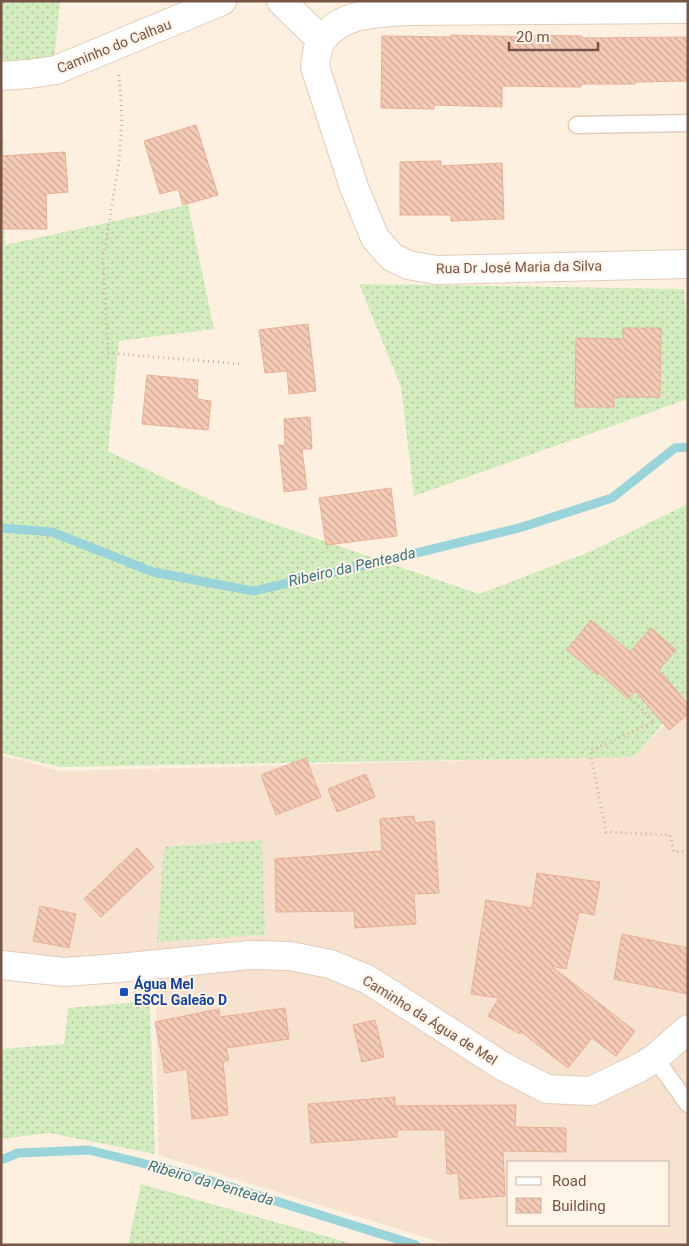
<svg xmlns="http://www.w3.org/2000/svg" width="689" height="1246" font-family="Roboto,sans-serif">
<defs>
<pattern id="grass-dots" width="8" height="8" patternUnits="userSpaceOnUse" patternTransform="scale(1.25)"><rect width="8" height="8" fill="#d3ecbe"/><path d="M2 2h.1M6 6h.1" fill="none" stroke="#b0c29c" stroke-width="1.8" stroke-linecap="round"/></pattern>
<pattern id="building-back-hatch" width="6" height="6" patternUnits="userSpaceOnUse" patternTransform="scale(1.25)"><rect width="6" height="6" fill="#f5cbb6"/><path d="M-1 5l2 2M0 0l6 6M5-1l2 2" fill="none" stroke="#cba796"/></pattern>
</defs>
<rect width="100%" height="100%" fill="#fef0e0"/>
<!-- residential -->
<path fill="#f6e2ce" fill-rule="evenodd" d="M688,700V1245H450L158,1155L156,967L1,962V755L61,771L635,756ZM508,1162H668V1225H508Z"/>
<!-- grass -->
<path fill="url(#grass-dots)" d="M1,1H60L54,62L2,65L5,245L188,205L214,329L119,341L108,451L225,507L479,594L589,552L688,504V695L634,757L60,767L1,753Z
M359,284L684,289L688,334V399L414,496L401,387Z
M262,840L265,935L157,942L164,847Z
M150,1001L155,1154L49,1133L1,1139V1049L64,1044L68,1008Z
M141,1184L357,1245H128Z"/>
<g fill="none" stroke-linecap="round" stroke-linejoin="round">
<!-- stream -->
<path stroke="#99d4da" stroke-width="9" d="M1,528L52,532L153,572L253,591L392,559L519,528L612,498L675,448L688,447
M1,1160L18,1153L89,1150L202,1178L416,1245"/>
</g>
<!-- building -->
<path fill="url(#building-back-hatch)" stroke="#e8b095" d="M451,35L530,37V35L582,36V38L688,37V81L635,82V84H581V87L502,86V107L434,105V109L381,108L382,36L451,37Z
M196,125L218,195L183,205L178,189L160,194L144,141Z
M65,152L68,192L46,194L47,229H3V208H1V156Z
M441,161V166L502,163L504,219L451,221V215H400V162Z
M308,324L316,391L289,394L287,371L265,373L259,330Z
M623,328H661L660,397H614V407H575L576,338L623,339Z
M147,375L198,380L197,399L211,401L208,430L142,424Z
M310,417L312,449H302L307,489L284,492L279,445L285,446L284,419Z
M391,488L397,536L326,545L319,498Z
M591,620L630,652L651,628L676,650L659,670L688,704V714L669,730L635,691L628,699L599,673L597,675L567,650Z
M306,758L321,797L276,815L261,775Z
M366,774L375,797L337,812L328,789Z
M414,816L415,823L434,821L439,893L414,894L416,924L355,928L354,911L276,912L275,859L382,851L380,819Z
M137,848L154,867L101,917L84,899Z
M537,873L600,882L594,915L579,912L566,969L551,966L635,1031L616,1056L592,1038L568,1068L520,1031V1034L488,1016L499,998L471,994L486,900L532,908Z
M40,906L76,914L69,948L33,941Z
M622,934L688,948V994L614,979Z
M285,1008L289,1039L226,1048L229,1060L223,1062L228,1115L192,1119L187,1069L165,1073L155,1022L219,1009L220,1017Z
M375,1020L384,1057L362,1062L353,1025Z
M395,1097V1106L516,1105L515,1127L566,1128V1152L503,1151L505,1196L460,1199L458,1173L447,1174L445,1130H397V1137L311,1143L308,1104Z"/>
<g fill="none" stroke-linecap="round" stroke-linejoin="round">
<!-- service casing -->
<g stroke="#e2ccbb" stroke-width="19">
<path id="service" d="M577,125L688,123
M655,1058L688,1104"/>
</g>
<!-- minor casing -->
<g stroke="#e2ccbb" stroke-width="30">
<path id="minor" d="M281,1L321,40
M688,9L406,11C377,13 340,13 322,40C317,47 316,58 315,67L354,187L375,238L392,257L408,265L436,270L688,264
M1,76L29,74L56,70L222,1
M1,965L64,972L119,968L250,955L290,956L330,964L367,979L504,1067L547,1089L591,1091L639,1068L655,1058L688,1029"/>
</g>
<!-- path -->
<path stroke="#d9af99" stroke-width="3" stroke-dasharray="1 4" stroke-linecap="butt" d="M119,75L122,118L119,162L103,260L108,353L241,364
M631,699L636,703L654,722L590,751L606,832L670,835L674,852L688,851"/>
<!-- service -->
<use href="#service" stroke="#fff" stroke-width="16"/>
<!-- minor -->
<use href="#minor" stroke="#fff" stroke-width="28"/>
</g>
<!-- markers -->
<rect fill="#1a4fb4" stroke="#fff4e7" stroke-width="2" x="119" y="987" width="10" height="10" rx="2.5"/>
<g text-anchor="middle" dominant-baseline="central" stroke-width="4" stroke-linejoin="round" paint-order="stroke">
<!-- street labels -->
<g font-size="14" fill="#765446" stroke="#fff4e7">
<text transform="translate(114 46) rotate(-22)">Caminho do Calhau</text>
<text transform="translate(519 267) rotate(-1)">Rua Dr José Maria da Silva</text>
<text transform="translate(430 1020) rotate(32)">Caminho da Água de Mel</text>
</g>
<!-- transit labels -->
<g font-size="14" font-weight="bold" fill="#164399" stroke="#fff4e7" text-anchor="start">
<text x="134" y="984">Água Mel<tspan x="134" dy="16">ESCL Galeão D</tspan></text>
</g>
<!-- water labels -->
<g font-size="15" font-style="italic" fill="#39757c" stroke="#fff4e7">
<text transform="translate(352 567) rotate(-13)">Ribeiro da Penteada</text>
<text transform="translate(211 1183) rotate(16)">Ribeiro da Penteada</text>
</g>
</g>
<!-- border -->
<rect width="689" height="1246" fill="none" stroke="#765446" stroke-width="5"/>
<!-- legend -->
<rect x="507" y="1161" width="162" height="65" fill="#fff4e7" stroke="#c8b4a7"/>
<rect x="516" y="1177" width="25" height="8" fill="#ffffff" stroke="#c8b4a7"/>
<text x="552" y="1186" font-size="15" fill="#765446">Road</text>
<rect x="516" y="1198" width="25" height="15" fill="url(#building-back-hatch)" stroke="#c8b4a7"/>
<text x="552" y="1211" font-size="15" fill="#765446">Building</text>
<!-- scale -->
<path d="M509 42v8h89v-8" fill="none" stroke="#765446" stroke-width="2.5"/>
<text x="516" y="42" font-size="15" fill="#765446" stroke="#fff4e7" stroke-width="4" paint-order="stroke">20 m</text>
</svg>
